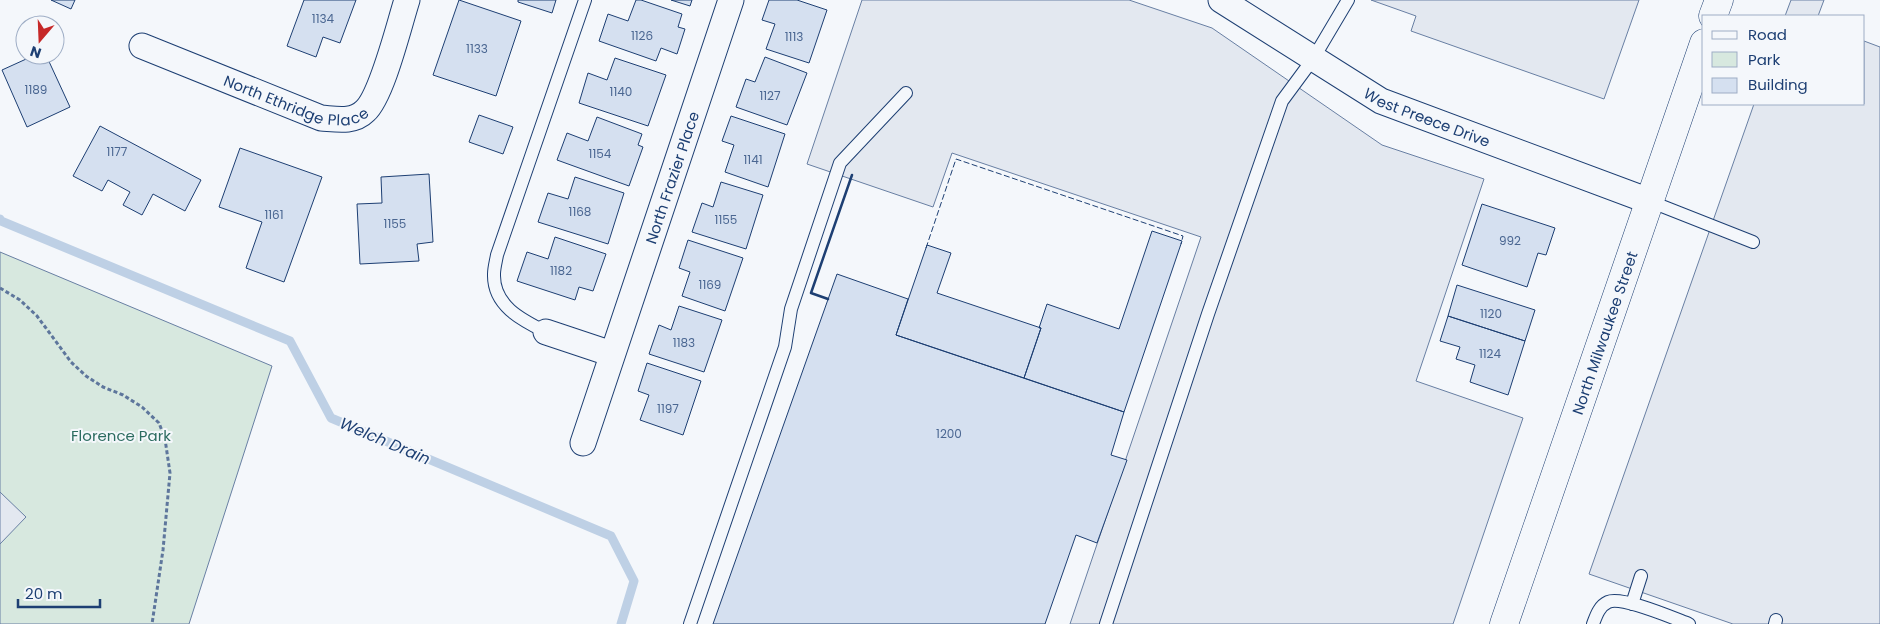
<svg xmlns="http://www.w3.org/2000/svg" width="1880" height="624" font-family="Poppins,sans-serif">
<rect width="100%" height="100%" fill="#f4f7fb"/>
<!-- green -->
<path fill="#d7e8df" stroke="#687fa3" d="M0,252L272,366L189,624H0Z"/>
<!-- parking -->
<path fill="#e3e8f0" stroke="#687fa3" d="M862,0H1129L1212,28L1382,145L1484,179L1416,381L1523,418L1453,624H1070L1201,237L952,153L933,207L807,164Z
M1371,0H1639L1604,99L1411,31L1416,16Z
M1791,0H1824L1818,16H1785Z
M1864,41L1880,47V624H1733L1589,574L1754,104H1864Z
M0,492L26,517L0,544Z"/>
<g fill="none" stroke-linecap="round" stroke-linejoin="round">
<!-- stream -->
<path stroke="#bed0e5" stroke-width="9" d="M0,219L1,221L290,341L331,418L611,536L634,581L621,624"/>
</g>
<!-- building -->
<path fill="#d5e0f0" stroke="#1d3f73" d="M51,0H75L71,9Z
M304,0H356L340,43L323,37L316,57L287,46Z
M459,0L521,21L496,96L433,75Z
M518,0H556L552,13L518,2Z
M636,0H641L682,14L678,27L685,29L677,54L661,48L656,61L599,41L608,14L628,21Z
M671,0H692L690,6Z
M769,0H797L827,10L809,63L766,49L775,24L762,20Z
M35,55H46L70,107L27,127L2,70Z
M765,57L807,73L787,125L736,107L746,79L755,82Z
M615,58L666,75L648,126L579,103L588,73L607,80Z
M479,115L513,127L503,154L469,142Z
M731,116L785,134L768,187L725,172L734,145L722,141Z
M597,117L642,134L638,145L643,147L629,186L557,160L567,133L588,141Z
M100,126L201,180L185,211L153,194L142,215L123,205L130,192L108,180L102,191L73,176Z
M240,148L322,177L284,282L246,268L262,222L219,207Z
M429,174L433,242L417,244L419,261L360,264L357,204L382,203L381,177Z
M575,177L624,193L608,244L538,222L548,193L568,199Z
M721,182L763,195L746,249L692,232L702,203L713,207Z
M1482,204L1555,228L1546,255L1538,253L1527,287L1462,265Z
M1152,231L1182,241L1124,412L1024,378L1041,328H1039L1047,304L1119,329Z
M555,237L606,254L593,291L579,287L575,300L517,281L527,252L548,259Z
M688,240L743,258L725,311L682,296L690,272L679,268Z
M927,245L951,253L937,293L1041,328L1024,378L896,335Z
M837,274L908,299L896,335L1124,412L1111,455L1127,460L1097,543L1076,535L1045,624H713Z
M1457,285L1535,310L1525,341L1448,316Z
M679,306L722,320L704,372L649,354L659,325L671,330Z
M1448,316L1525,341L1508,395L1470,382L1475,365L1456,359L1460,347L1440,341Z
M647,363L701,381L683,435L640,420L649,395L638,391Z"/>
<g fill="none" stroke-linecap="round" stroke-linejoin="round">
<!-- service casing -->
<g stroke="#1d3f73" stroke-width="14">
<path id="service" d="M1649,201L1753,242
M546,332C522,320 493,306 494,274C494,268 496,261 497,255L585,0
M1632,604L1641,576
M690,624L785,347L791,309L840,163L906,93
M1106,624L1208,314L1282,101L1313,59L1348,0
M1593,624C1596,616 1599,606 1608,602C1622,596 1673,618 1689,624
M1775,624L1776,620"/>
</g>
<!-- minor casing -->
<g stroke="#1d3f73" stroke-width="27">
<g id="minor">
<path id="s1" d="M1221,0L1381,101L1649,201"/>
<path id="s2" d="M142,46L321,118C336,119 353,123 365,111C382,96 399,25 407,0"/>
<path d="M546,332L612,354"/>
<path id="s3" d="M583,443L731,0"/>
</g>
</g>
<!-- primary casing -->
<g stroke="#1d3f73" stroke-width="29">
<g id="primary">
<path d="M1713,16L1719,0"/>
<path id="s4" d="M1504,624L1704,43"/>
</g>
</g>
<!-- path -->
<path stroke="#5e769c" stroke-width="3" stroke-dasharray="4 2.5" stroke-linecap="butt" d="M0,288L20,300L37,316L71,362L86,376L103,387L123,395L142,407L159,423L165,439L170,473L163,550L152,624"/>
<!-- service -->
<use href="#service" stroke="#f4f7fb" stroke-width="12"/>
<!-- minor -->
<use href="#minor" stroke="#f4f7fb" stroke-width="25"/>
<!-- primary -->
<use href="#primary" stroke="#f4f7fb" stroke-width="28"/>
<!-- fence -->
<path stroke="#1d3f73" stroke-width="1" stroke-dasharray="6 2.5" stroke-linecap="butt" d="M926,248L956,159L1183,236L1181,244"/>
<!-- wall -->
<path stroke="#1d3f73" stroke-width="2.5" d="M828,299L811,293L852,175"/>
</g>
<g text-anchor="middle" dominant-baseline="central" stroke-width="4" stroke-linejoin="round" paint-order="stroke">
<!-- number labels -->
<g font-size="12" fill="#4b6792">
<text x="323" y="18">1134</text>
<text x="642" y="35">1126</text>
<text x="794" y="36">1113</text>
<text x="477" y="48">1133</text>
<text x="36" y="89">1189</text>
<text x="621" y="91">1140</text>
<text x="770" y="95">1127</text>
<text x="117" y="151">1177</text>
<text x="600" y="153">1154</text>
<text x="753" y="159">1141</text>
<text x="580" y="211">1168</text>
<text x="274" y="214">1161</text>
<text x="726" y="219">1155</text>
<text x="395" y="223">1155</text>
<text x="1510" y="240">992</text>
<text x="561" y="270">1182</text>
<text x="710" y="284">1169</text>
<text x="1491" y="313">1120</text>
<text x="684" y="342">1183</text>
<text x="1490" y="353">1124</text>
<text x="668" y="408">1197</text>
<text x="949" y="433">1200</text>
</g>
<!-- street labels -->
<g font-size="15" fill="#1d3f73" stroke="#f4f7fb">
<text stroke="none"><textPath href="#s2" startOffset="165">North Ethridge Place</textPath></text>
<text stroke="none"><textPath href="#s1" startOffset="238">West Preece Drive</textPath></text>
<text stroke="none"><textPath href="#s3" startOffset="280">North Frazier Place</textPath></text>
<text stroke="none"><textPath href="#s4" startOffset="308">North Milwaukee Street</textPath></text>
</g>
<!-- park labels -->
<g font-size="15" fill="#2c6c60" stroke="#f4f7fb">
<text x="121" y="435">Florence Park</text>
</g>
<!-- water labels -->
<g font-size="16" font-style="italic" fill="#1d3f73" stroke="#f4f7fb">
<text transform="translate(385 441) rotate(23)">Welch Drain</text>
</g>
</g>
<!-- legend -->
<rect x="1702" y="15" width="162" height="90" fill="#f4f7fb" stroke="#9eadc5"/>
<rect x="1712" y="31" width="25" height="8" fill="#f4f7fb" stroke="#9eadc5"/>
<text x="1748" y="40" font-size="15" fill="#1d3f73">Road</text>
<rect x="1712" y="52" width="25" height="15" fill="#d7e8df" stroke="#9eadc5"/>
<text x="1748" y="65" font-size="15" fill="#1d3f73">Park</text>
<rect x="1712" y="78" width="25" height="15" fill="#d5e0f0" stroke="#9eadc5"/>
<text x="1748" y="90" font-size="15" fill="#1d3f73">Building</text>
<!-- north arrow -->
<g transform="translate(40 40) rotate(199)"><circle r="24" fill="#f4f7fb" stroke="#9eadc5"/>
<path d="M0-4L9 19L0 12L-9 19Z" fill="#c62828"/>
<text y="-8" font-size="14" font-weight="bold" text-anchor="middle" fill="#1d3f73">N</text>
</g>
<!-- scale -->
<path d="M18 599v8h82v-8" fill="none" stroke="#1d3f73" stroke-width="2.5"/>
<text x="25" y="599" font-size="15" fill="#1d3f73" stroke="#f4f7fb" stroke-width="4" paint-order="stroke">20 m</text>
</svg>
